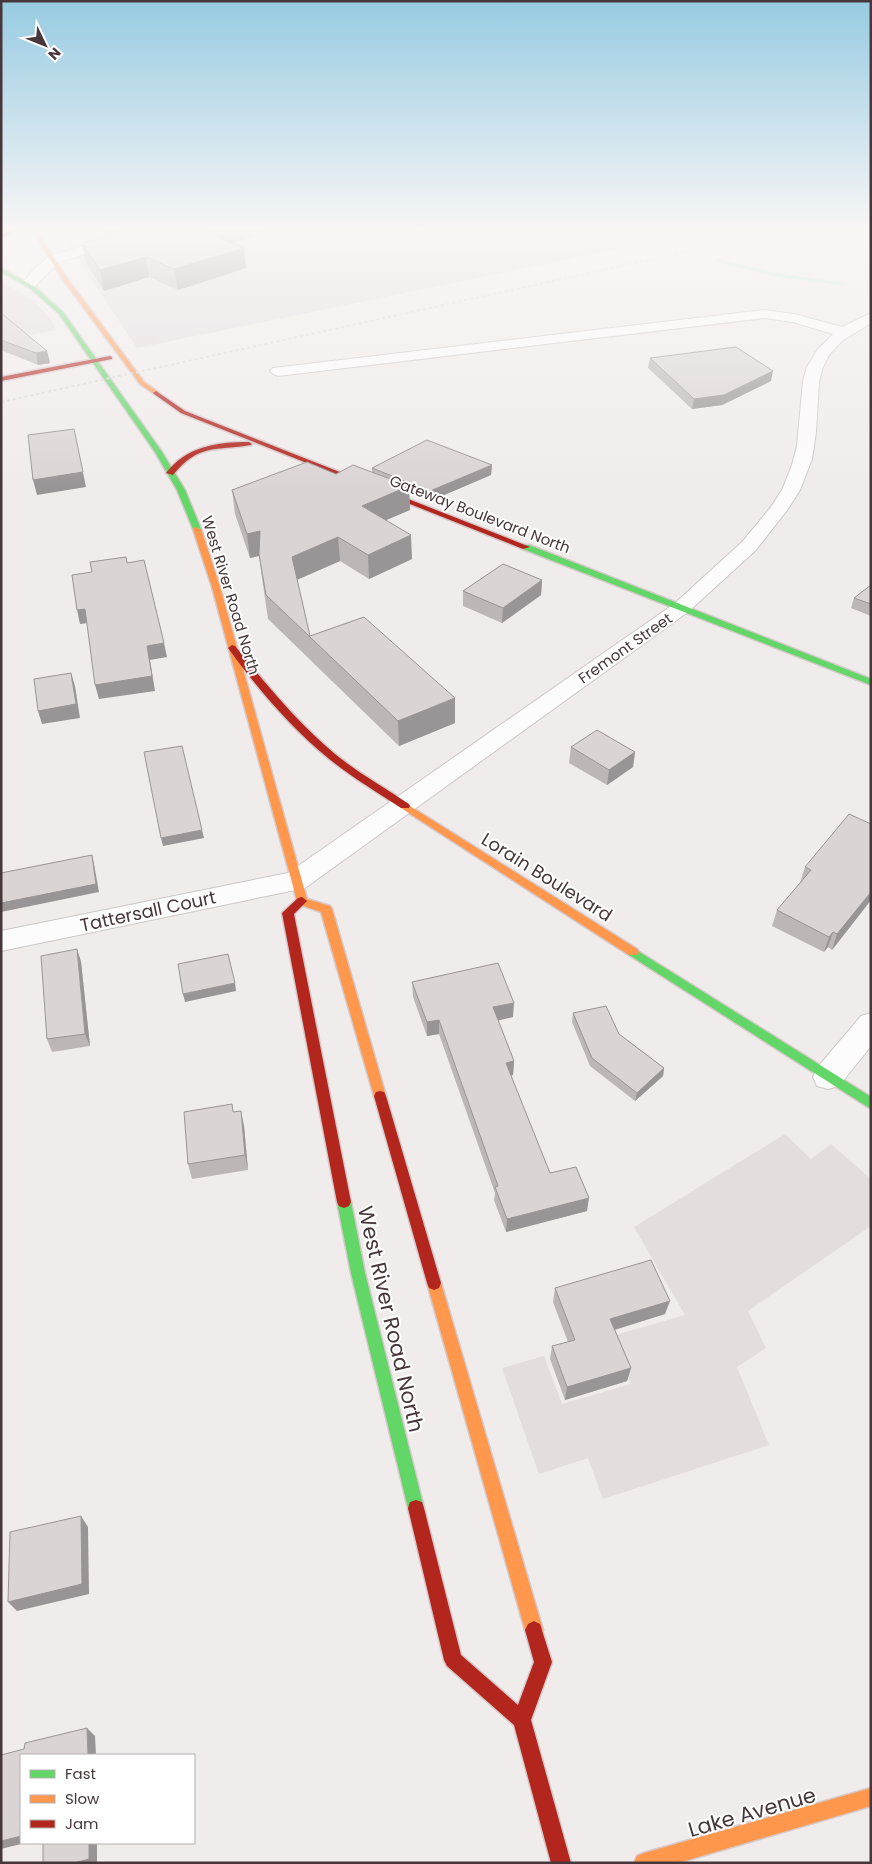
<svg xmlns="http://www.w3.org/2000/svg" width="872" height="1864" font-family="Poppins,sans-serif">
<rect width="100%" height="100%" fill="#f1ecec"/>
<!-- industrial -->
<path fill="#e3dbdd" d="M57,227H725L137,348Z"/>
<!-- parking -->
<path fill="#e3dddd" d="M1,281L34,301L51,320L56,330L19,337L1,344Z
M785,1134L811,1159L831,1144L871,1179V1226L748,1311L766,1348L737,1367L769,1445L603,1499L588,1458L539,1474L502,1368L544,1356L562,1404L631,1384L612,1336L685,1315L634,1227Z"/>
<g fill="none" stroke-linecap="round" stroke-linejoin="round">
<!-- stream -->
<path fill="#bdeed8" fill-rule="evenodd" d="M718,259L777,273L844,283L841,285L777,277L716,262Z"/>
<!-- street casing -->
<g stroke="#cdc7c8" stroke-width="2">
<path id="street" d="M149,227H170L168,230L59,262L34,287L29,288L22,284L33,270L49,256Z
M765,310L794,314L842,327L871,313V323L842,341L829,355L823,367L819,381L816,432L812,459L800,490L788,509L756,550L688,612L305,888L1,951V931L288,873L674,604L742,542L771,507L782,490L792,465L797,446L803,381L807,367L818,349L833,334L793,322L765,318L278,376L273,374L270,371L273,368Z
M871,1013V1046L839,1086L828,1089L817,1086L813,1077L817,1068L861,1016Z"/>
</g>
<!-- fast casing -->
<g stroke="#d6c9ca" stroke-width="3">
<path id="fast" d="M1,268L35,287L63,312L162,452L185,490L201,529L200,531L193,529L177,490L155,452L59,314L31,289L1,272Z
M523,545H529L871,679V685L523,549Z
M633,948L871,1097V1109L629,955L627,952L629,949Z
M344,1196L349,1198L351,1202L365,1273L424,1508L422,1514L416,1516L410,1514L408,1508L351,1273L337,1202L339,1198Z"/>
</g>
<!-- slow casing -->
<g stroke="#d6c9ca" stroke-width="3">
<path id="slow" d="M30,227H35L67,278L144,382L158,392V394H154L140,384L63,280Z
M194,527L201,529L220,587L307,899L330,906L332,909L386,1096L384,1100L380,1101L376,1100L374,1096L321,912L298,904L297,901L212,587L193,529Z
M405,803L637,949L639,952L637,955H629L401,808L400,806L401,804Z
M434,1276L439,1278L441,1283L543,1630L540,1636L534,1639L528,1636L525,1630L427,1283L429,1278Z
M871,1788V1806L678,1863H634L637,1856L644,1853Z"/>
</g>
<!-- jam casing -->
<g stroke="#d6c9ca" stroke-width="3">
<path id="jam" d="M15,227H22L1,238V235Z
M110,356L112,357V359L1,381V377Z
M156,391L185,411L530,547L523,549L181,413L154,394L153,393Z
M249,442L252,444L251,445C216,451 199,443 173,475L166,473C187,446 217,442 249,442Z
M232,645L235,646C266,684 297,722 335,754C358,773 384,787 409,804L410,806L409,808H401C377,792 351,777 328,758C290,727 257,688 228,648Z
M302,897L307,901L294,914L351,1202L349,1206L344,1208L339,1206L337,1202L282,913L298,898Z
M380,1091L384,1092L386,1096L441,1283L439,1288L434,1290L429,1288L427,1283L374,1096L376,1092Z
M416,1500L422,1502L424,1508L461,1655L518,1705L534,1662L525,1630L528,1624L534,1621L540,1624L552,1662L531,1720L571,1863H551L514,1725L447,1666L444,1660L408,1508L410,1502Z"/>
</g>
<!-- street -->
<use href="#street" fill="#fdfcfc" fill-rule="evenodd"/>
<!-- fast -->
<use href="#fast" fill="#63d668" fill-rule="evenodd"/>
<!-- slow -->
<use href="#slow" fill="#ff974d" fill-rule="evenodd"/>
<!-- jam -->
<use href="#jam" fill="#b3261e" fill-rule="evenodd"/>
<!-- rail -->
<path stroke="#d9d8d8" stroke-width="2" stroke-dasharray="3 3" stroke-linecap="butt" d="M866,227L871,229
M1,402L799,227"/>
</g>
<!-- wall -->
<path fill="#bcb6b7" d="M78,227H284L232,243L246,268L178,290L149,277L104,291L86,263L82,243L102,238Z
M303,227H328L315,232Z
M406,227H433L419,232Z
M1,313L47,351L50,363L38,365L1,350Z
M650,358L771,381L722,405L692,409L648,368Z
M492,465L491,475L430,501L409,493L410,510L385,520L412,559L369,579L340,561L297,580L310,636L455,698V723L399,746L268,619L262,578L259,556L250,558L235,514L232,490L336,474L372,472V468Z
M542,580L541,595L502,623L463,606V591Z
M871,585V616L851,608L854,598Z
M571,747L635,752L633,767L607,785L569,763Z
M871,824V900L832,950L828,947L824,952L772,926L777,910L800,883L805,867Z
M77,949L81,962L90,1046L52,1052L47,1039Z
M412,982L513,1017L498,1020L514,1061L513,1075L511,1076L550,1173L587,1211L506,1232L494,1200L495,1193L439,1034L427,1036L413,997Z
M573,1013L619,1034L664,1068L663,1076L635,1101L590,1066L572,1022Z
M234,1112L244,1126L248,1170L192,1179L188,1164Z
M555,1288L665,1314L615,1330L631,1368L627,1381L565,1400L550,1359L552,1346L568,1342L553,1302Z"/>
<!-- shaded-wall -->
<path fill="#999495" d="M102,227H118L119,234L104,238Z
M215,227H284L205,251L202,231Z
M314,227H328L315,232Z
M419,227H433L419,232Z
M244,248L246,268L178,290L174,269Z
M146,257L149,277L104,291L100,270Z
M47,351L50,363L38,365L36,353Z
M773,371L771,381L722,405L692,409L694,399Z
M74,429L86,487L37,495L33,480Z
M492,465L491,475L430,501V491Z
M409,486L410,510L363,530L362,506Z
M260,531L263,555L250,558L247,534Z
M411,535L412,559L369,579L368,555Z
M338,537L340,561L294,581L292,557Z
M542,580L541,595L502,623L503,608Z
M85,609L88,623L80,624L77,610Z
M164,643L167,657L150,660L155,691L99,699L95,685L147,646Z
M71,673L75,686L80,718L42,724L38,711Z
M455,698V723L399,746L398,721Z
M635,752L633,767L607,785L609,770Z
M202,830L204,838L163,846L161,838Z
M92,855L94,864L99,892L1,912V903Z
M871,892V900L832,950L837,934Z
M833,932L828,947L824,952L829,937Z
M77,949L81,962L90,1046L85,1034Z
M235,983L236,991L185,1002L183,994Z
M514,1003L513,1017L492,1022L493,1007Z
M439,1020V1034L427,1036V1022Z
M514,1061L513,1075L505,1077L506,1063Z
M664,1068L663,1076L635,1101L637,1093Z
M241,1111L244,1126L248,1170L245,1155Z
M589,1198L587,1211L506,1232L507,1219Z
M670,1301L665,1314L607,1332L610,1319Z
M631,1368L627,1381L565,1400L567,1387Z
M81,1516L88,1527L89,1594L17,1611L8,1602Z
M87,1728L95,1736L96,1755H88Z
M21,1836V1843H25L1,1849V1841Z
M89,1843H97V1863H74Z"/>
<!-- building -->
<path fill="#dbd4d5" stroke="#999495" d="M122,227H215L202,231L244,248L174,269L146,257L100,270L82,243L129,230Z
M1,313L47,351L36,353L1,340Z
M736,347L773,371L724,395L694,399L650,358Z
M74,429L83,472L33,480L28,435Z
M427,440L492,465L430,491L372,468Z
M307,462L336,474L353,465L409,486L362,506L411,535L368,555L338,537L292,557L310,636L364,617L455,698L398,721L266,595L259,554L260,531L247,534L232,490Z
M126,557L127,563L144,560L164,643L147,646L152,676L95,685L85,609L77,610L72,575L92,572L90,562Z
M503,564L542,580L503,608L463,591Z
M871,585V604L854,598Z
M71,673L76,704L38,711L34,679Z
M597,730L635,752L609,770L571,747Z
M182,746L202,830L161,838L144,752Z
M849,814L871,824V892L837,934L833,932L829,937L777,910L811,870L805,867Z
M92,855L96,884L1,903V873Z
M77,949L85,1034L47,1039L41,956Z
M228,954L235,983L183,994L178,964Z
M498,963L514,1003L493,1007L514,1061L506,1063L550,1173L576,1167L589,1198L507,1219L495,1187L498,1186L439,1020L427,1022L412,982Z
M606,1006L619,1034L664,1068L637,1093L592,1058L573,1013Z
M232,1104L233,1112L241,1111L245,1155L188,1164L184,1112Z
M651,1260L670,1301L610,1319L631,1368L567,1387L552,1346L575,1340L555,1288Z
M81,1516L82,1584L8,1602L10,1532Z
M87,1728L88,1755H21V1836L1,1841V1755L24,1749L25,1743Z
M43,1843H89V1859L74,1863H43Z"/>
<!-- sky -->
<linearGradient id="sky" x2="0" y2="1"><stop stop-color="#97cbe2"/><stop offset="0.47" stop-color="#f9f6f6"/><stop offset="1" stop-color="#f9f6f6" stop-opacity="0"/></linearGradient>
<rect width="872" height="488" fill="url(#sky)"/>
<g text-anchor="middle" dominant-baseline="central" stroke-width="4" stroke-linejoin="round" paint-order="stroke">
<!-- far-street labels -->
<g font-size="15" fill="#47373b" stroke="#fff">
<text transform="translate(480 514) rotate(21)">Gateway Boulevard North</text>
<text transform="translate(231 595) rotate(73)">West River Road North</text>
<text transform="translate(625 648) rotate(-35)">Fremont Street</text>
</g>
<!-- street labels -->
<g font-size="18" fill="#47373b" stroke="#fff">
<text transform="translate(547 877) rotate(32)">Lorain Boulevard</text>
<text transform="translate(148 911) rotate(-12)">Tattersall Court</text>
</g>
<!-- near-street labels -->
<g font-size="21" fill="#47373b" stroke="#fff">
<text transform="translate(391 1319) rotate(77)">West River Road North</text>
<text transform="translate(752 1812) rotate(-16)">Lake Avenue</text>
</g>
</g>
<!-- border -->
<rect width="872" height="1864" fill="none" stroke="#47373b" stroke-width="5"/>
<!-- legend -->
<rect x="20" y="1754" width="175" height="90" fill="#ffffff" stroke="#b5afb1"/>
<rect x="30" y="1770" width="25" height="8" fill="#63d668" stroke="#b5afb1"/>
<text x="65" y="1779" font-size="15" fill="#47373b">Fast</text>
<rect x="30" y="1795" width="25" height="8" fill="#ff974d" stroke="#b5afb1"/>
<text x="65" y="1804" font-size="15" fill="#47373b">Slow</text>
<rect x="30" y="1820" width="25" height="8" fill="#b3261e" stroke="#b5afb1"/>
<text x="65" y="1829" font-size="15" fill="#47373b">Jam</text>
<!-- north arrow -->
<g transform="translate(45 45) rotate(133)" stroke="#ffffff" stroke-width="4" paint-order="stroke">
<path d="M0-4L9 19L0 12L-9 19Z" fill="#47373b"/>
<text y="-8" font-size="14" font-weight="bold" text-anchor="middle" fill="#47373b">N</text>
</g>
</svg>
